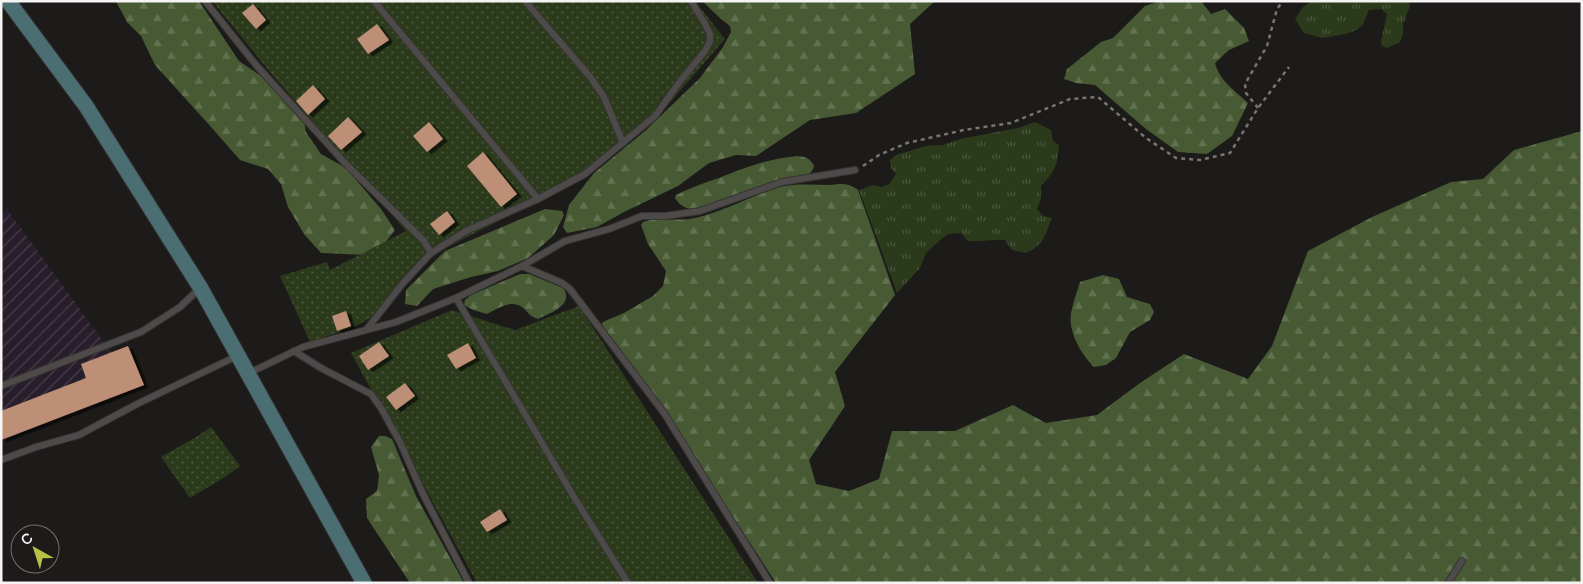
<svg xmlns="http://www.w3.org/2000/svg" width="1583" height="584" font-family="Manrope,sans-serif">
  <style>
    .industrial { fill: url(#industrial-furrows) }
    .grass { fill: url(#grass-tufts) }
    .forest { fill: url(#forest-firs) }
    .garden { fill: url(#garden-dots) }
    .building { fill: #bc8f76; filter: url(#shadow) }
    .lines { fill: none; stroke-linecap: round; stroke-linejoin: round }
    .lane-casing { stroke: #373535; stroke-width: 8 }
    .secondary-casing { stroke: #373535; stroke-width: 17 }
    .path { stroke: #787674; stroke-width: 2.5; stroke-dasharray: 4 4; stroke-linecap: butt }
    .lane { stroke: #4d4a49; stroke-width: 6 }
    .secondary { stroke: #4b6e73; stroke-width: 15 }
  </style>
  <defs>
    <pattern id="industrial-furrows" width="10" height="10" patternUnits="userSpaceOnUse" patternTransform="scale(1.25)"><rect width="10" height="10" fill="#281e2b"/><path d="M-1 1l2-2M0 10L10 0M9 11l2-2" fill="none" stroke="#483f4a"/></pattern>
    <pattern id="grass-tufts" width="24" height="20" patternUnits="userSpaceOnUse" patternTransform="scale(1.25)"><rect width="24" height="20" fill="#2b3a1b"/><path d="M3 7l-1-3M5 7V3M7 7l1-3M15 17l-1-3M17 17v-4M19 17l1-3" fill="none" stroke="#4a573d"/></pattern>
    <pattern id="forest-firs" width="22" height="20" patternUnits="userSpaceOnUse" patternTransform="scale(1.25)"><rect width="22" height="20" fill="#475a33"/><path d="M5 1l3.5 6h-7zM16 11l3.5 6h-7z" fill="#627251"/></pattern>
    <pattern id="garden-dots" width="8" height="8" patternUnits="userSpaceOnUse" patternTransform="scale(1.25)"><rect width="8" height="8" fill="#2b3a1b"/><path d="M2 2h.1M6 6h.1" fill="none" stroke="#4a573d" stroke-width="1.8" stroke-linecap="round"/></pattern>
    <filter id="shadow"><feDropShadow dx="4.5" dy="2.5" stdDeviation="0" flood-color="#0009"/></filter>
  </defs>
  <rect width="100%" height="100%" fill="#1d1b19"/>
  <polygon class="industrial" points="7,209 111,352 128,346 144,385 1,441 1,214"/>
  <g class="grass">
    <polygon points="1312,1 1408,1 1410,6 1403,24 1403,34 1400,42 1387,48 1382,46 1381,41 1387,14 1381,9 1369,10 1362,26 1354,31 1345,34 1322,38 1304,33 1295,19 1303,7"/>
    <path d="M1035,122L1051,130L1053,141L1059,145C1057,166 1056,170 1041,186V199L1037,209L1043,216L1052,218C1044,236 1045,244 1026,253L1012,250L1005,240C992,239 980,242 968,241L961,233L948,234L939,241L926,253L920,268L897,293L859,190L873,185L882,187L889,184L896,174L891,168L890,160L896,155L926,146L943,145L960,139L1018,128Z"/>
  </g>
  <g class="forest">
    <polygon points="116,1 199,1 239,61 267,80 303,118 306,132 321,154 346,168 381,209 395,230 385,243 367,255 321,253 304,234 288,207 281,184 268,169 240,160 212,128 155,65 141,36 127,22"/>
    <polygon points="702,1 935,1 910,24 915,74 856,113 810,120 756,156 736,155 709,163 678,186 624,212 597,227 567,233 563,227 569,205 594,173 645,131 700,78 723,47 731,32 730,26 721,19"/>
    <path d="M1161,1H1201L1211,14L1225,9L1244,28L1249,41L1229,50L1215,63C1219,80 1235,91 1248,103L1232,136L1207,154L1178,152L1146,129L1095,85L1076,83L1064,79L1067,69L1101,42L1113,38L1145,6Z"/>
    <path d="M1582,131V583H776L650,390L603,328L602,323L605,321L624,313L653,296L663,286L666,271L648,244L641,225L643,222C658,217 674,221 689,219C720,214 749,196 780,187C796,183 813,185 829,185C842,184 847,182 858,190L895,295L835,372L845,406L809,460L816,484L849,491L879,479L892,431H955L1013,405L1046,423L1097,415L1140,383L1184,354L1248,379L1272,346L1308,251L1372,217L1451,182L1483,179L1514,150Z"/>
    <path d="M797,156C806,157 810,158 814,166L812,171L808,175L778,182L695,209C687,210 679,205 675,198L676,195C690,188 704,183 719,178C747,167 767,159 797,156Z"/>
    <polygon points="545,209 562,211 564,215 554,235 528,258 498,271 471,277 433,289 417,306 405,304 406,290 445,251"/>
    <path d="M520,274H529L563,288C575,305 550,313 538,319C527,315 529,312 522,307C510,299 497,309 487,314L473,310L464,305L465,300L471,295Z"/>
    <path d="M1103,275L1119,279L1127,297L1150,304L1154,312L1150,320L1130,332L1116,358L1106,365L1094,367C1081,354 1068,332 1071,313C1073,302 1077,292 1080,282Z"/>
    <polygon points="379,436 385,436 392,439 416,496 464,583 410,583 367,518 366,499 377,491 379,475 371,447"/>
  </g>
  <g class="garden">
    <polygon points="212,1 695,1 725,39 659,115 590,174 438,252 420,259 372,317 354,327 310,342 280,276 327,262 330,270 406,231 269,71"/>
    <polygon points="579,306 758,583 477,583 351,353 452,310 515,330"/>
    <polygon points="211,427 240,466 225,477 190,498 161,457 196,437"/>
  </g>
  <g class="building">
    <polygon points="253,4 266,20 256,29 242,13"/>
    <polygon points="377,24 389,40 368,54 357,39"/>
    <polygon points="313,85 325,99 308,115 296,101"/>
    <polygon points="348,117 362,132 341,150 328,136"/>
    <polygon points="429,122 443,139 427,152 413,136"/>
    <polygon points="483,152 517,194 501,207 467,166"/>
    <polygon points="447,211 455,222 439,235 430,224"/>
    <polygon points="346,311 351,326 337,331 332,316"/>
    <polygon points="379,342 389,356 368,370 359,356"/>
    <polygon points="468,343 476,358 456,369 447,355"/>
    <polygon points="128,346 144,385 1,440 1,411 86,378 81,364"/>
    <polygon points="405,383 415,396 396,410 386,397"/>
    <polygon points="500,509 507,520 487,532 480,522"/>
  </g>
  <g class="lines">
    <defs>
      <g id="lane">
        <polyline points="205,1 256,65 344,162 424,241 431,253"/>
        <polyline points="374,1 538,199"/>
        <polyline points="525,1 591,78 604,97 623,143"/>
        <polyline points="522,266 562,283 570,289 664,413 770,583"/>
        <polyline points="456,298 574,497 628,583"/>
        <polyline points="367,329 403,283 431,253 466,231 538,199 585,174 655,116 681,80 705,51 710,41 710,34 704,22 691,1"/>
        <polyline points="294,351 321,368 371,394 381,408 400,442 423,494 469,583"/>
        <polyline points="249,373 303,347 396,322 456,298 522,266 565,241 609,229 642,216 665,216 700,211 782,182 855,170"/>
        <polyline points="1,386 141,332 180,307 200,288"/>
        <polyline points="1,460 36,447 79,435 137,404 237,356"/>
        <polyline points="1448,583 1462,561"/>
      </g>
      <polyline id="secondary" points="8,1 86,106 200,287 364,583"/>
    </defs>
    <use href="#lane" class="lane-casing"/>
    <use href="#secondary" class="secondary-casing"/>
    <g class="path">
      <polyline points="1258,108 1246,93 1245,84 1267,46 1277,9 1283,1"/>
      <polyline points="863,166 879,155 907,143 964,130 1011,123 1070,99 1098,97 1146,138 1176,158 1200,160 1230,153 1258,108 1289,67"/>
    </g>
    <use href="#lane" class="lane"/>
    <use href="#secondary" class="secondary"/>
  </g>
  <rect width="1583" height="584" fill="none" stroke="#f5f3f3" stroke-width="5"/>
  <g transform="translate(35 549) rotate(321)"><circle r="24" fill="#1d1b19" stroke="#737170"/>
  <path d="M0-4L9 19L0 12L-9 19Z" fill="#b9c046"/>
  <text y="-8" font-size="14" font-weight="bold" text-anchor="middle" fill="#f5f3f3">С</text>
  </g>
</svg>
